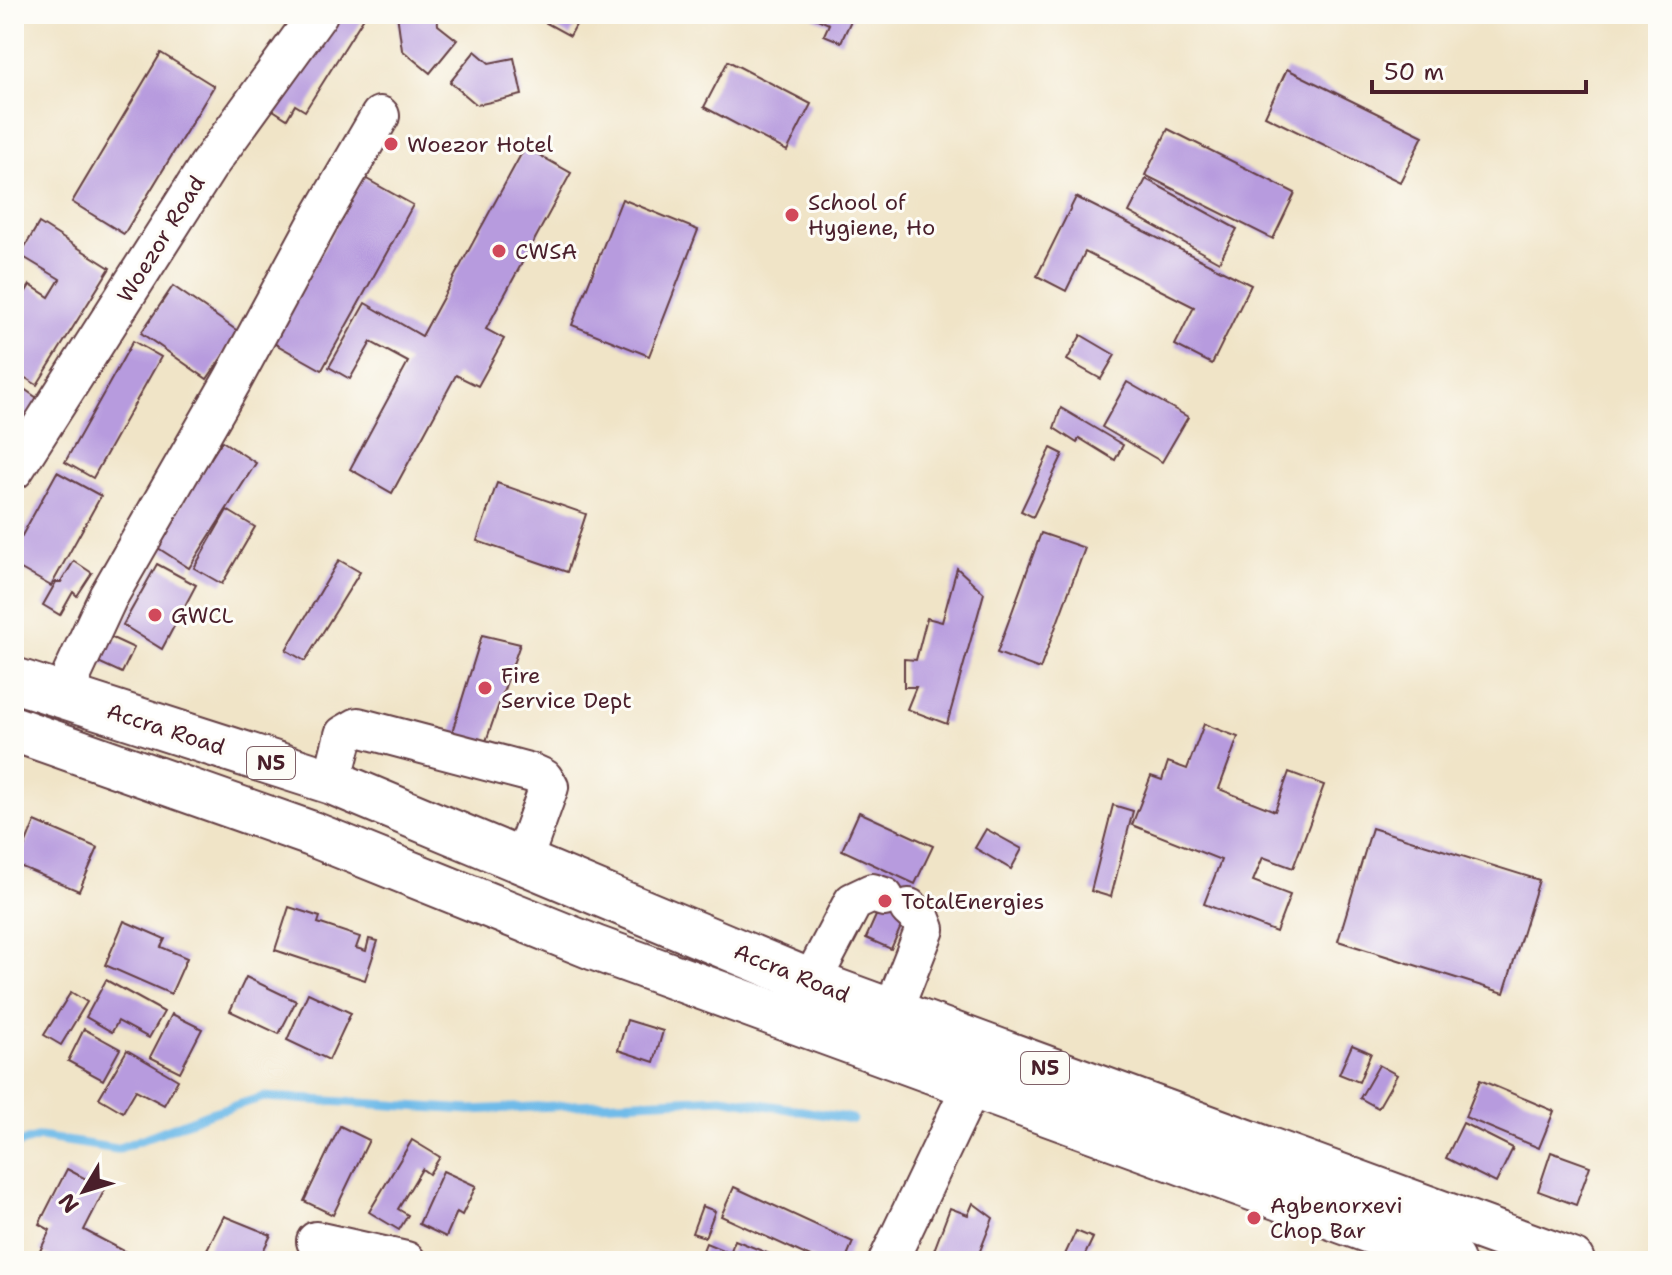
<svg xmlns="http://www.w3.org/2000/svg" width="1672" height="1275" font-family="'Shantell Sans',sans-serif">
  <style>
    .lines { fill: none; stroke-linecap: round; stroke-linejoin: round }
    .stream { stroke: #70bbe9; stroke-width: 9 }
    .building { fill: #b79bde }
    .minor-casing { stroke: #633d42; stroke-width: 42 }
    .major-casing { stroke: #633d42; stroke-width: 48 }
    .minor { stroke: #fff; stroke-width: 38 }
    .major { stroke: #fff; stroke-width: 44 }
    .poi-dot { fill: #d1495b; stroke: #fdfcf7; stroke-width: 3 }
    .labels { text-anchor: middle; dominant-baseline: central; stroke-width: 6; stroke-linejoin: round; paint-order: stroke }
    .shield { fill: #fdfcf7; stroke: #806168; stroke-width: 2 }
    .shield-label { font-size: 20px; font-weight: bold; fill: #4a1f2b }
    .poi-label { font-size: 22px; fill: #4a1f2b; stroke: #fdfcf7; text-anchor: start }
    .street-label { font-size: 22px; fill: #4a1f2b; stroke: #fdfcf7 }
  </style>
  <rect width="100%" height="100%" fill="#fdfcf7"/>
  <filter id="ink" filterUnits="userSpaceOnUse"><feTurbulence type="fractalNoise" baseFrequency=".0125" numOctaves="2"/><feDisplacementMap in="SourceGraphic" scale="16" xChannelSelector="R" yChannelSelector="G"/><feConvolveMatrix kernelMatrix="1 2 1 2 8 2 1 2 1" color-interpolation-filters="sRGB"/></filter>
  <filter id="wash" filterUnits="userSpaceOnUse"><feTurbulence type="fractalNoise" baseFrequency=".006" numOctaves="4" result="noise"/><feDisplacementMap in="SourceGraphic" scale="32" xChannelSelector="R" yChannelSelector="G"/><feGaussianBlur stdDeviation="1.8" result="paint"/><feColorMatrix in="noise" values="0 0 0 0 0 0 0 0 0 0 0 0 0 0 0 0 0 1.4 0 .05"/><feComposite in="paint" operator="in"/></filter>
  <g filter="url(#wash)">
    <rect width="100%" height="100%" fill="#f0e4c7"/>
    <g class="lines">
      <polyline class="stream" points="14,1145 40,1137 117,1149 210,1113 264,1097 470,1110 722,1098 852,1119"/>
    </g>
    <g id="blocks">
      <g class="building">
        <polygon points="329,14 366,14 305,111 295,105 287,119 270,108"/>
        <polygon points="397,14 437,14 438,25 457,40 430,73 402,50"/>
        <polygon points="530,14 582,14 570,36"/>
        <polygon points="806,14 854,14 841,42 824,35 829,24"/>
        <polygon points="475,51 489,63 514,58 522,95 477,105 450,82"/>
        <polygon points="161,53 214,86 124,234 72,202"/>
        <polygon points="728,61 811,104 787,151 704,107"/>
        <polygon points="1287,69 1423,136 1400,182 1265,116"/>
        <polygon points="1168,129 1295,193 1273,239 1145,175"/>
        <polygon points="525,147 571,173 486,329 504,339 478,386 456,375 392,493 350,469 408,362 371,342 350,379 329,367 365,303 422,336"/>
        <polygon points="363,177 413,205 322,370 272,342"/>
        <polygon points="1146,179 1237,229 1219,262 1129,212"/>
        <polygon points="1076,197 1251,285 1212,364 1175,345 1194,307 1085,252 1066,291 1037,276"/>
        <polygon points="622,199 698,230 649,356 572,325"/>
        <polygon points="39,223 110,268 37,385 14,371 14,311 30,285 49,297 60,279 20,255"/>
        <polygon points="173,286 239,332 207,379 141,333"/>
        <polygon points="1081,335 1115,355 1101,379 1067,360"/>
        <polygon points="133,341 161,357 93,478 65,462"/>
        <polygon points="14,382 40,400 14,437"/>
        <polygon points="1127,382 1188,417 1162,462 1102,427"/>
        <polygon points="1061,408 1123,445 1115,460 1079,438 1077,443 1054,428"/>
        <polygon points="222,441 256,463 189,568 155,546"/>
        <polygon points="1051,448 1063,454 1033,517 1021,511"/>
        <polygon points="57,472 101,496 51,586 14,565 14,550"/>
        <polygon points="497,483 586,514 567,572 477,541"/>
        <polygon points="227,510 255,527 222,584 194,568"/>
        <polygon points="1041,533 1085,548 1040,669 997,653"/>
        <polygon points="339,560 360,572 305,661 286,650"/>
        <polygon points="74,561 92,573 77,596 73,592 60,615 43,605 56,582 61,582"/>
        <polygon points="157,564 196,585 162,649 123,625"/>
        <polygon points="957,568 984,593 947,724 907,709 916,687 904,687 904,659 916,660 927,618 942,622"/>
        <polygon points="95,630 134,648 122,673 83,655"/>
        <polygon points="482,635 520,644 485,744 452,732"/>
        <polygon points="1204,724 1238,737 1219,789 1275,811 1289,772 1324,785 1293,868 1263,857 1253,881 1290,895 1276,932 1204,904 1221,860 1132,825 1151,776 1162,780 1168,762 1187,769"/>
        <polygon points="1113,805 1133,811 1111,897 1091,891"/>
        <polygon points="859,812 933,846 915,884 842,850"/>
        <polygon points="35,821 98,848 79,891 17,865"/>
        <polygon points="1372,828 1539,880 1504,993 1338,941"/>
        <polygon points="986,829 1022,849 1011,869 975,848"/>
        <polygon points="887,891 912,902 891,949 866,938"/>
        <polygon points="289,907 320,917 318,923 360,937 356,948 366,951 369,939 378,941 365,980 275,950"/>
        <polygon points="124,921 165,939 161,947 187,958 171,994 105,965"/>
        <polygon points="246,977 296,1001 279,1034 230,1011"/>
        <polygon points="106,980 164,1012 149,1038 118,1021 112,1032 86,1017"/>
        <polygon points="71,992 87,1002 61,1045 44,1035"/>
        <polygon points="308,993 351,1013 329,1060 287,1040"/>
        <polygon points="172,1014 202,1029 180,1072 150,1057"/>
        <polygon points="627,1020 663,1031 654,1062 618,1050"/>
        <polygon points="84,1029 120,1049 103,1080 68,1061"/>
        <polygon points="1352,1045 1371,1053 1359,1082 1339,1074"/>
        <polygon points="127,1050 178,1080 164,1105 136,1090 123,1112 99,1098"/>
        <polygon points="1379,1065 1397,1075 1378,1108 1360,1098"/>
        <polygon points="1480,1080 1554,1111 1539,1148 1465,1117"/>
        <polygon points="1463,1123 1513,1148 1496,1183 1446,1158"/>
        <polygon points="340,1126 369,1140 333,1215 304,1201"/>
        <polygon points="412,1140 440,1157 429,1174 422,1169 398,1209 408,1215 399,1230 369,1212"/>
        <polygon points="1551,1152 1590,1166 1576,1205 1538,1191"/>
        <polygon points="67,1169 105,1189 84,1230 143,1261 59,1261 40,1251 50,1230 39,1224"/>
        <polygon points="443,1171 476,1186 462,1215 457,1212 446,1237 419,1224"/>
        <polygon points="734,1187 853,1242 845,1261 819,1261 721,1216"/>
        <polygon points="973,1203 993,1218 976,1261 930,1261 950,1208 968,1215"/>
        <polygon points="702,1206 715,1211 705,1237 692,1233"/>
        <polygon points="224,1216 271,1235 258,1261 216,1261 204,1255"/>
        <polygon points="1076,1231 1093,1238 1082,1261 1062,1261"/>
        <polygon points="735,1240 787,1261 699,1261 706,1243 730,1253"/>
      </g>
    </g>
  </g>
  <g filter="url(#ink)">
    <use href="#blocks" fill-opacity="0" stroke="#633d42" stroke-width="2"/>
    <g class="lines">
      <defs>
        <g id="minor">
          <polyline points="14,470 208,166 318,14"/>
          <polyline points="62,696 108,597 232,381 318,222 380,116"/>
          <polyline points="332,782 344,735 358,727 532,773 543,778 549,787 522,862"/>
          <polyline points="811,982 853,902 872,893 884,897"/>
          <polyline points="892,1013 925,929 921,919 909,908"/>
          <polyline points="316,1241 406,1261"/>
          <polyline points="888,1261 971,1087"/>
        </g>
        <g id="major">
          <polyline points="14,680 332,782 811,982 1572,1261"/>
          <polyline points="14,729 312,834 595,948 1452,1261"/>
        </g>
      </defs>
      <use href="#minor" class="minor-casing"/>
      <use href="#major" class="major-casing"/>
      <use href="#minor" class="minor"/>
      <use href="#major" class="major"/>
    </g>
  </g>
  <g class="poi-dot">
    <circle cx="391" cy="144" r="8"/>
    <circle cx="792" cy="215" r="8"/>
    <circle cx="499" cy="251" r="8"/>
    <circle cx="155" cy="615" r="8"/>
    <circle cx="485" cy="688" r="8"/>
    <circle cx="885" cy="901" r="8"/>
    <circle cx="1254" cy="1218" r="8"/>
  </g>
  <g class="labels">
    <g class="shield">
      <rect x="247" y="747" width="48" height="32" rx="6"/>
      <rect x="1021" y="1052" width="48" height="32" rx="6"/>
    </g>
    <g class="shield-label">
      <text x="271" y="763">N5</text>
      <text x="1045" y="1068">N5</text>
    </g>
    <g class="poi-label">
      <text x="407" y="144">Woezor Hotel</text>
      <text x="808" y="202">School of<tspan x="808" dy="25">Hygiene, Ho</tspan></text>
      <text x="515" y="251">CWSA</text>
      <text x="171" y="615">GWCL</text>
      <text x="501" y="675">Fire<tspan x="501" dy="25">Service Dept</tspan></text>
      <text x="901" y="901">TotalEnergies</text>
      <text x="1270" y="1205">Agbenorxevi<tspan x="1270" dy="25">Chop Bar</tspan></text>
    </g>
    <g class="street-label">
      <text transform="translate(161 239) rotate(-58)">Woezor Road</text>
      <text transform="translate(166 729) rotate(18)">Accra Road</text>
      <text transform="translate(792 973) rotate(22)">Accra Road</text>
    </g>
  </g>
  <rect width="1672" height="1275" fill="none" stroke="#fdfcf7" stroke-width="48"/>
  <g transform="translate(84 1191) rotate(232)" stroke="#fdfcf7" stroke-width="6" paint-order="stroke">
  <path d="M0-6L14 30L0 20L-14 30Z" fill="#4a1f2b"/>
  <text y="-12" font-size="22" font-weight="bold" text-anchor="middle" fill="#4a1f2b">N</text>
  </g>
  <path d="M1372 80v12h214v-12" fill="none" stroke="#4a1f2b" stroke-width="4"/>
  <text x="1384" y="80" font-size="24" fill="#4a1f2b" stroke="#fdfcf7" stroke-width="6" paint-order="stroke">50 m</text>
</svg>
